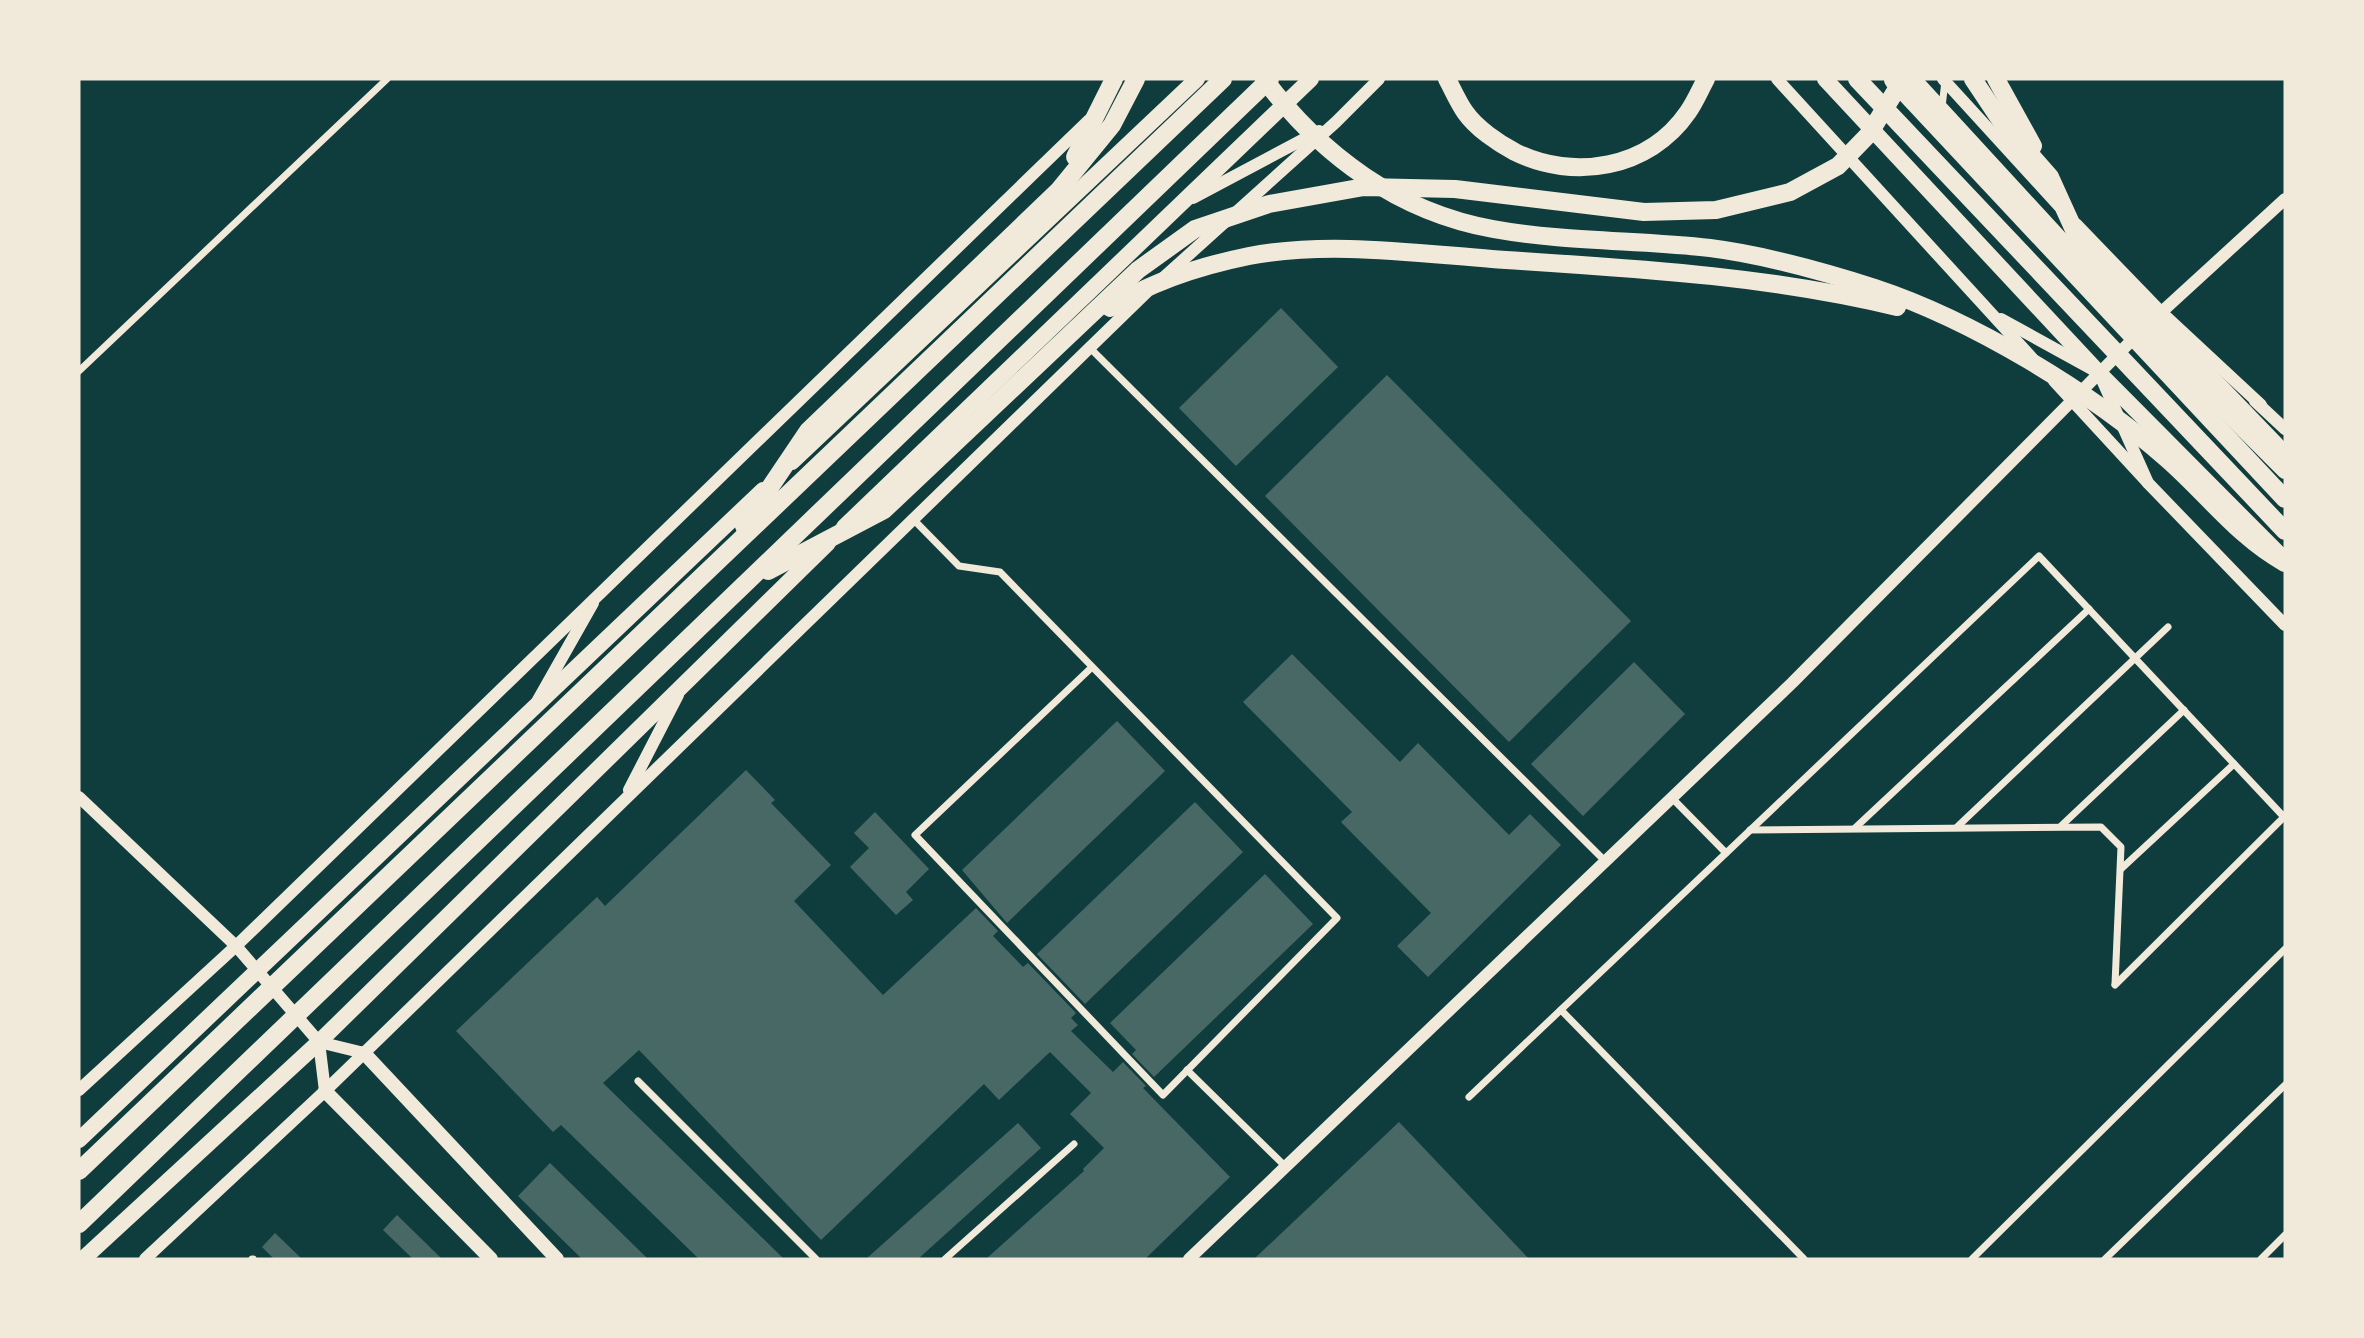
<svg xmlns="http://www.w3.org/2000/svg" width="2364" height="1338" font-family="Inter,sans-serif">
  <style>
    .building { fill: #486865 }
    .lines { fill: none; stroke-linecap: round; stroke-linejoin: round }
    .minor { stroke: #f1e9da; stroke-width: 7 }
    .tertiary { stroke: #f1e9da; stroke-width: 12 }
    .secondary { stroke: #f1e9da; stroke-width: 14 }
    .primary { stroke: #f1e9da; stroke-width: 16 }
    .trunk { stroke: #f1e9da; stroke-width: 18 }
  </style>
  <rect width="100%" height="100%" fill="#0f3d3e"/>
  <g class="building">
    <polygon points="1281,308 1338,367 1236,466 1179,408"/>
    <polygon points="1387,375 1631,621 1509,742 1265,496"/>
    <polygon points="1292,654 1400,762 1418,743 1509,835 1530,814 1561,845 1428,977 1397,946 1431,913 1341,822 1352,812 1243,702"/>
    <polygon points="1634,662 1685,714 1583,816 1531,764"/>
    <polygon points="1117,721 1165,771 1007,923 962,870"/>
    <polygon points="746,770 775,800 771,803 831,865 794,901 883,995 976,908 998,931 993,936 1023,967 1028,963 1076,1013 1071,1018 1078,1025 1071,1031 1113,1072 1123,1062 1146,1086 1143,1088 1230,1177 1145,1259 986,1259 1084,1171 1083,1169 1104,1148 1070,1114 1091,1093 1050,1052 999,1100 984,1084 821,1240 639,1050 603,1083 784,1259 699,1259 561,1125 553,1132 456,1031 597,897 605,906"/>
    <polygon points="1195,802 1243,852 1085,1004 1037,954"/>
    <polygon points="875,812 929,869 906,892 913,900 896,915 850,867 869,848 854,833"/>
    <polygon points="1265,874 1313,924 1154,1077 1132,1054 1136,1050 1110,1023"/>
    <polygon points="1399,1122 1529,1259 1254,1259"/>
    <polygon points="1018,1123 1041,1148 918,1259 866,1259"/>
    <polygon points="550,1163 648,1259 582,1259 518,1196"/>
    <polygon points="397,1215 442,1259 413,1259 383,1230"/>
    <polygon points="275,1233 302,1259 274,1259 262,1247"/>
  </g>
  <g class="lines">
    <g class="minor">
      <polyline points="1942,107 1945,81"/>
      <polyline points="1089,347 1605,861"/>
      <polyline points="79,371 387,79"/>
      <polyline points="913,519 959,566 1000,572 1337,918 1163,1095 915,835 1091,668"/>
      <polyline points="1672,798 1726,853"/>
      <polyline points="2061,826 2184,710"/>
      <polyline points="1957,827 2168,627"/>
      <polyline points="1855,828 2089,609"/>
      <polyline points="1750,830 2101,827 2121,847 2115,984"/>
      <polyline points="2121,869 2234,764"/>
      <polyline points="1561,1010 1804,1259"/>
      <polyline points="1187,1070 1286,1167"/>
      <polyline points="638,1081 816,1259"/>
      <polyline points="1469,1097 2039,556 2284,817 2115,985"/>
      <polyline points="252,1259 253,1259"/>
      <polyline points="945,1259 1074,1144"/>
      <polyline points="1972,1259 2285,949"/>
      <polyline points="2105,1259 2285,1085"/>
      <polyline points="2261,1259 2285,1235"/>
    </g>
    <g class="tertiary">
      <polyline points="1777,79 2032,358"/>
      <polyline points="1943,79 2059,206"/>
      <polyline points="1193,198 1319,131"/>
      <polyline points="2076,224 2161,312 2261,405"/>
      <polyline points="1163,278 1336,122 1379,79"/>
      <polyline points="2001,319 2099,373 2148,483 2285,625"/>
      <polyline points="2054,381 2148,483"/>
      <polyline points="2255,401 2285,429"/>
      <polyline points="538,700 593,603"/>
      <polyline points="629,790 678,695"/>
      <polyline points="79,797 236,946 319,1042 325,1091"/>
      <polyline points="319,1042 364,1053"/>
      <polyline points="79,1090 236,946 1089,120"/>
      <polyline points="145,1259 325,1091 1147,292"/>
      <polyline points="1189,1259 1792,683 2143,329 2285,199"/>
    </g>
    <g class="secondary">
      <polyline points="364,1053 557,1259"/>
      <polyline points="325,1091 491,1259"/>
    </g>
    <g class="primary">
      <polyline points="1825,79 2099,373 2280,555"/>
      <polyline points="1913,79 2143,329 2285,471"/>
      <polyline points="792,462 1197,79"/>
      <polyline points="844,527 1311,79"/>
      <polyline points="79,1140 763,490"/>
      <polyline points="83,1259 319,1042 828,543"/>
    </g>
    <g class="trunk">
      <path d="M1264,79C1321,155 1398,212 1493,229C1564,242 1638,240 1710,248C1765,255 1822,271 1875,288C1972,320 2091,392 2167,459C2207,494 2238,537 2285,563"/>
      <path d="M1447,79C1453,90 1458,102 1465,112C1476,128 1498,143 1515,152C1573,181 1649,169 1688,112C1695,102 1700,90 1706,79"/>
      <polyline points="1857,79 2285,531"/>
      <polyline points="1973,79 2001,121 2050,177 2079,241 2285,455"/>
      <polyline points="1996,79 2033,146"/>
      <polyline points="1893,80 2285,499"/>
      <polyline points="1075,157 1114,79"/>
      <path d="M1110,308C1152,281 1200,266 1249,256C1327,241 1413,253 1492,259C1627,268 1766,275 1897,307"/>
      <polyline points="744,526 808,431 1059,190 1112,125 1136,79"/>
      <polyline points="768,571 884,510 1138,270 1195,229 1269,204 1364,187 1455,189 1644,212 1716,210 1790,192 1838,166 1869,134 1903,79"/>
      <polyline points="79,1171 1223,79"/>
      <polyline points="79,1224 1270,79"/>
    </g>
  </g>
  <rect width="2364" height="1338" fill="none" stroke="#f1e9da" stroke-width="161"/>
</svg>
